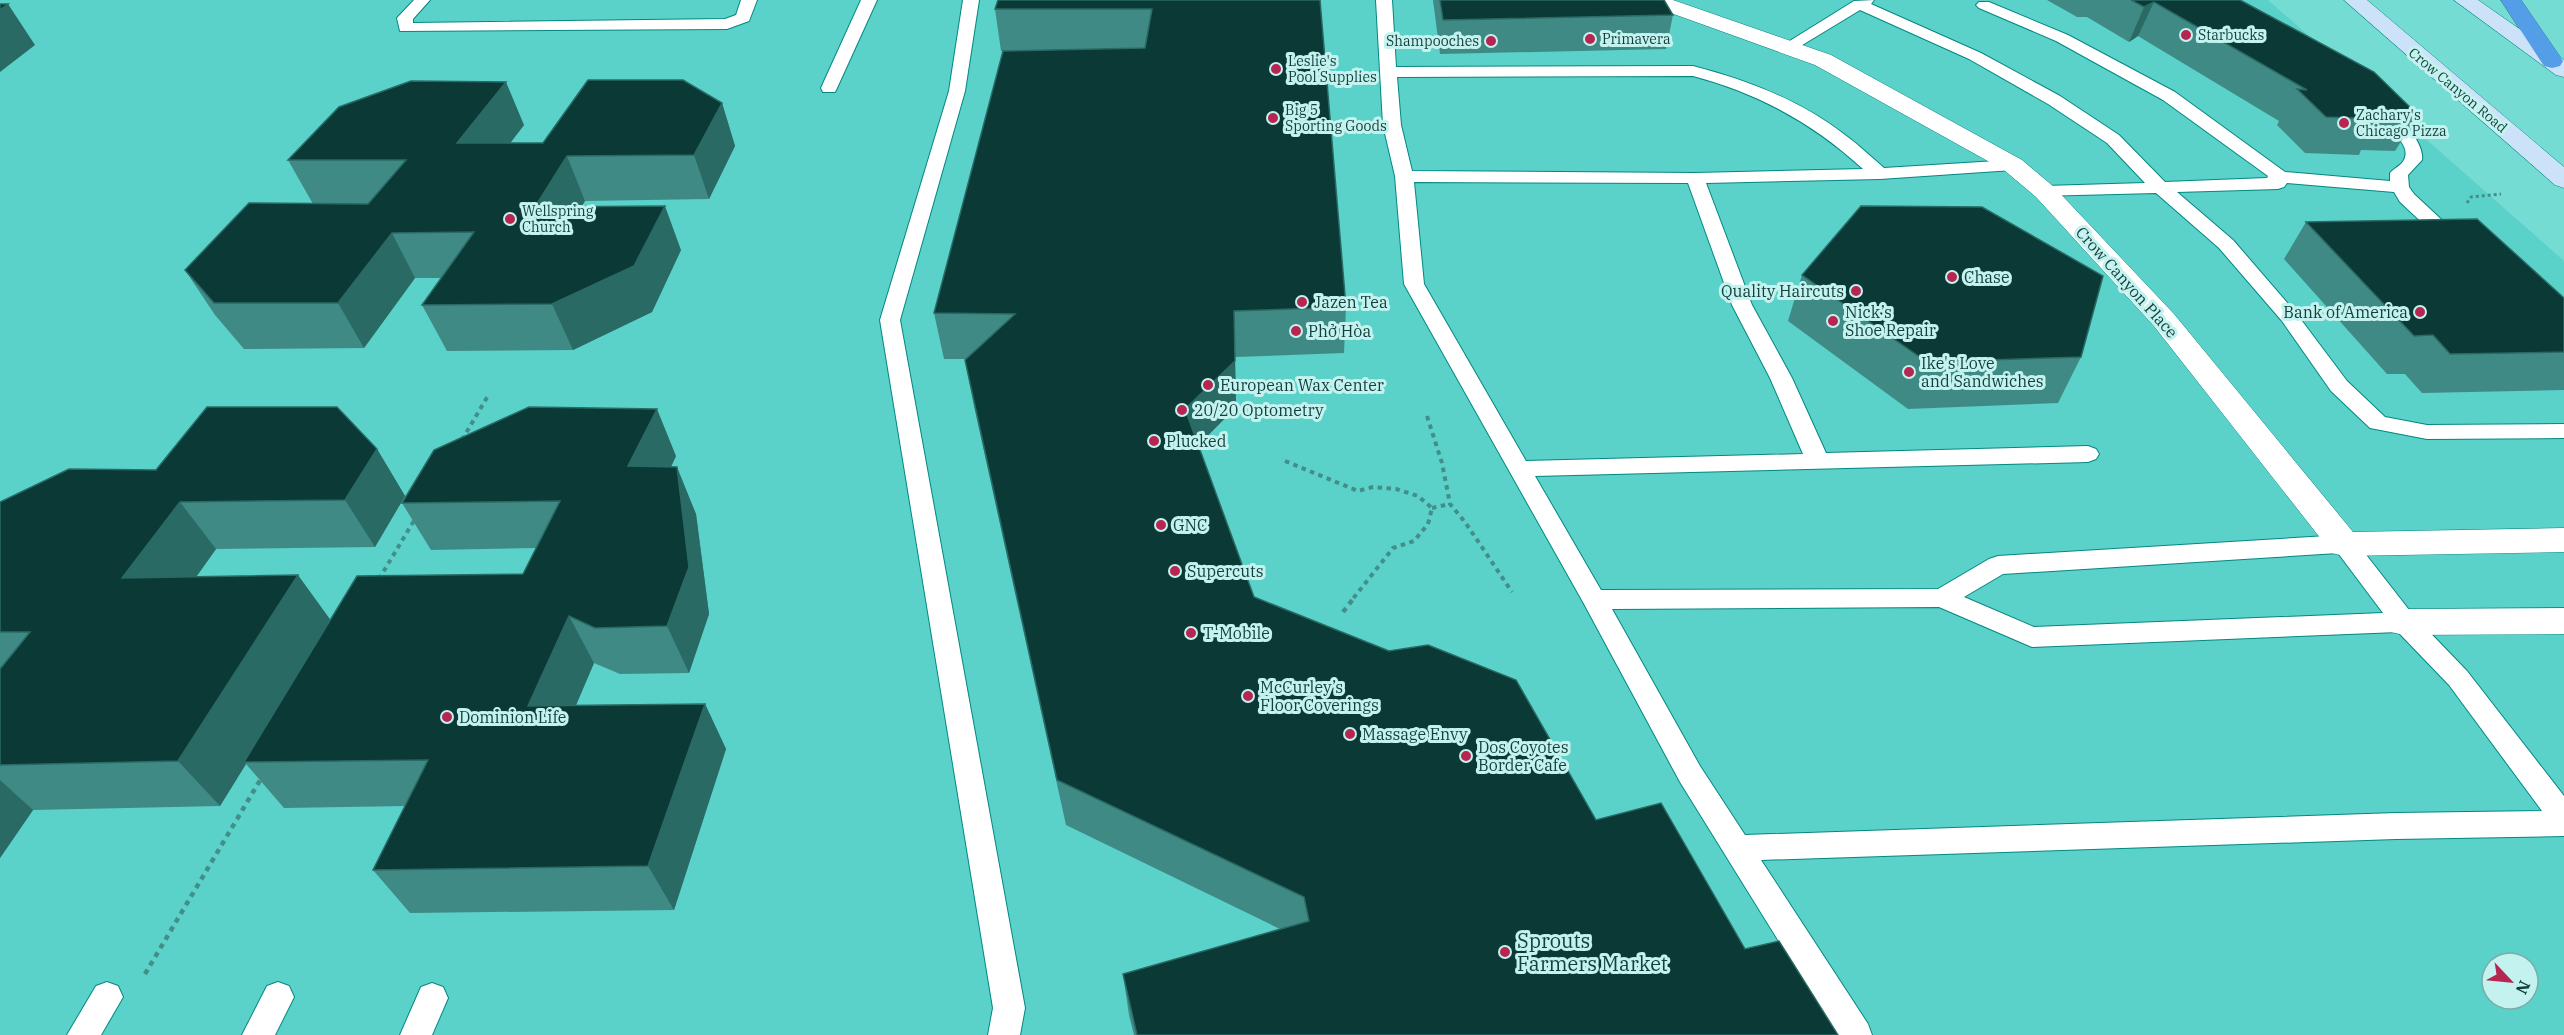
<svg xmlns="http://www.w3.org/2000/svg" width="2564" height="1035" font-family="'IBM Plex Serif',serif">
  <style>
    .built { fill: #5ad1c9; fill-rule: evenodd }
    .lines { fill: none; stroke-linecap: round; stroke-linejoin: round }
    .lane-casing { stroke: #038882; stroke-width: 2 }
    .street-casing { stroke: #038882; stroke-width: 1 }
    .secondary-casing { stroke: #038882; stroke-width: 1 }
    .highway-casing { stroke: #3c7dab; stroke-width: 1 }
    .path-far2 { stroke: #448e89; stroke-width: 3; stroke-dasharray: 3 3; stroke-linecap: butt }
    .path-far1 { stroke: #448e89; stroke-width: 4; stroke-dasharray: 4.5 4.5; stroke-linecap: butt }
    .path { stroke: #448e89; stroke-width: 4.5; stroke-dasharray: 5 5; stroke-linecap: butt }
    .lane { fill: #fff; fill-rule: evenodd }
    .street { fill: #fff; fill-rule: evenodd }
    .secondary { fill: #cbe2f8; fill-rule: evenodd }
    .highway { fill: #539ee6; fill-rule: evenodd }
    .wall { fill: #408a85 }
    .shaded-wall { fill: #2a6a65 }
    .building { fill: #0a3936; stroke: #2a6a65; stroke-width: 1.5 }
    .poi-dot { fill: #b62651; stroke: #c4f3ef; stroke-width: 2 }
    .labels { text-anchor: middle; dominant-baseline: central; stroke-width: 6; stroke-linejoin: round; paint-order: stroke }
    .far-poi-label { font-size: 14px; fill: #123f3d; stroke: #c4f3ef; text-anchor: start }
    .far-street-label { font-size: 14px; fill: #123f3d; stroke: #c4f3ef }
    .poi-label { font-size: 16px; fill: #123f3d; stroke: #c4f3ef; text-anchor: start }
    .street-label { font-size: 16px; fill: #123f3d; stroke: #c4f3ef }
    .near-poi-label { font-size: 20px; fill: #123f3d; stroke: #c4f3ef; text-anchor: start }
  </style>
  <rect width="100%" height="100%" fill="#75dcd4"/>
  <path class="built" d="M0,0H2268L2564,261V1035H0ZM2492,963H2528V999H2492Z"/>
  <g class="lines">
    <defs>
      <g id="lane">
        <polygon points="414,0 430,0 413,19 413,23 725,19 736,15 741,0 757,0 749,21 727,29 400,31 397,18"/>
        <polygon points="861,0 877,0 837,88 835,92 823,92 821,88"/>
        <polygon points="963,0 979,0 965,91 900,320 1025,1008 1020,1035 988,1035 993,1008 880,320 949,91"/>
        <path d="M1376,0H1392L1396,67L1693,66C1747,80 1800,100 1845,135C1859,145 1871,157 1884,168L2013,160L2019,161L2022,165L2019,169L2013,170L1880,179L1706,183L1752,305L1792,378L1826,453L2088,446L2096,449L2099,454L2096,459L2088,462L1535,476L1601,590L1938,589L1989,559L1998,556L2344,535L2353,538L2413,615L2467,671L2564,796V836L2396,839L1761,860L1868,1024L1872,1035H1837L1680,782L1583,602L1404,284L1395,176L1383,125ZM1693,76C1758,93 1814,124 1863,169L1695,173L1412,171L1401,125L1397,77ZM1414,182L1688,183L1732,305L1770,378L1803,454L1526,461L1424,284ZM2338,553L2383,613L2034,627L1964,597L2003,574ZM1939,607L2032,647L2398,632L2449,685L2542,811L2396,813L1745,835L1700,766L1612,609Z"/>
        <path d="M1874,0L1871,4L1981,53L2060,96L2119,135L2165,182L2267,178L2268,176L2163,100L2056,41L1979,8L1976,5L1979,2H1989L2068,35L2175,92L2285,172L2390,181V173C2394,168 2401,166 2404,160C2413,141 2381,126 2372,114L2375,110C2394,106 2425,141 2422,160L2408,175L2409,187L2414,194L2460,237L2463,241L2460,245H2446L2400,202L2394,192L2287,183L2284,187L2278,189L2177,192L2233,240L2296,313L2347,381L2385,417L2427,425L2564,424V438L2427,439L2370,428L2331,391L2282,321L2219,248L2156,193L2038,196L2036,192L2038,188L2045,186L2145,183L2107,143L2048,104L1969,59L1860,10L1794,50L1788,52L1780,47L1854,1Z"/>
        <polygon points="107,982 118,986 123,997 101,1035 67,1035 96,986"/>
        <polygon points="278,982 289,986 294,997 275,1035 242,1035 267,986"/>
        <polygon points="432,983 443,987 448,998 432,1035 400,1035 421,987"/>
      </g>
      <g id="street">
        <polygon points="1643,0 1673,0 1831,55 2022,160 2054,187 2174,314 2353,532 2564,528 2564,552 2344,556 2332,553 2154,326 2036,197 2004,170 1815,65 1646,4"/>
        <polygon points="2564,608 2564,634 2404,635 2391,632 2386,622 2391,612 2404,609"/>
      </g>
      <g id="secondary">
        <polygon points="2344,0 2367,0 2564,167 2564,188 2555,185"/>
        <polygon points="2454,0 2478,0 2564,60 2564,77 2556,75"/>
      </g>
      <polygon id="highway" points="2501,0 2521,0 2563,61 2560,66 2552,68 2544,66"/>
    </defs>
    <use href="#lane" class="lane-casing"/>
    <use href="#street" class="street-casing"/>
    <use href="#secondary" class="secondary-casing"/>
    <use href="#highway" class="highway-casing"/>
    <polyline class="path-far2" points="2467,203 2471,197 2501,194"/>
    <g class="path-far1">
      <polyline points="1427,416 1442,463 1450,504 1465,522 1512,592"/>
      <polyline points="462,440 489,394"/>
      <polyline points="1285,461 1358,491 1373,487 1396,489 1418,496 1432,508 1428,524 1414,541 1393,548 1352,600"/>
      <polyline points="1432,508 1450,504"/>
      <polyline points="379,579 415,519"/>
    </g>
    <g class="path">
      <polyline points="1343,612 1353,599"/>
      <polyline points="145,974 262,777"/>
    </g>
    <use href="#lane" class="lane"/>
    <use href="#street" class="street"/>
    <use href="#secondary" class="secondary"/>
    <use href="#highway" class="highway"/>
  </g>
  <g class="wall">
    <polygon points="1320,0 1346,307 1344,353 1235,357 1236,407 1198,445 1254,597 1596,820 1745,949 1838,1035 1134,1035 1129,1015 1123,974 1280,929 1066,825 974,406 965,360 966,359 944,359 934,313 1036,51 1001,51 995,9"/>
    <polygon points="1433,0 1664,0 1673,15 1666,49 1440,54"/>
    <polygon points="2047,0 2240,0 2418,115 2395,151 2361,150 2359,155 2305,153 2277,125 2279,121 2138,36 2129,42 2087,17 2077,17"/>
    <polygon points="722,103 735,146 709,199 585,201 581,206 681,250 652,312 573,350 447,351 422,305 442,278 415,278 364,348 244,349 215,315 185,270 313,204 288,160 524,125 510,143 543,143"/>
    <polygon points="2306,222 2564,298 2564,390 2422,393 2405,374 2387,374 2284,259"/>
    <polygon points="1802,275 2081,357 2058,403 1908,409 1788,321"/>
    <polygon points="377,449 405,496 375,547 216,549 196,577 331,620 523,574 536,548 431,550 402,503 676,456 671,467 696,514 709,614 689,673 620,674 594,663 576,705 705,704 726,749 674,910 410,913 373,870 405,806 284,808 246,764 220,806 33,810 0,858 0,502 156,470"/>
  </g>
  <g class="shaded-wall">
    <polygon points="2154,2 2138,36 2129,42 2144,7"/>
    <polygon points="8,4 35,45 0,72 0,10"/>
    <polygon points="506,82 524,125 477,187 457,143"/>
    <polygon points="722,103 735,146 709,199 694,155"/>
    <polygon points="567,156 585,201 554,252 535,207"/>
    <polygon points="665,206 681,250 652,312 573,350 552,304"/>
    <polygon points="392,233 415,278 364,348 338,303"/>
    <polygon points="1234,311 1236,407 1188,456 1185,409"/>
    <polygon points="657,409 676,456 649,513 628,466"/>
    <polygon points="377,449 405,496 375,547 345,500"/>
    <polygon points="677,467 696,514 709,614 689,673 667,626"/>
    <polygon points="180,502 216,549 162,625 122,578"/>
    <polygon points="298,575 332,622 244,762 246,764 220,806 178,761"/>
    <polygon points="569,616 594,663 556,752 528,706"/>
    <polygon points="705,704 726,749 674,910 648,866"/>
    <polygon points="0,780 33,810 0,858"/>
  </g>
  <g class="building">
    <polygon points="998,0 1320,0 1346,307 1234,311 1235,361 1185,409 1254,597 1389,651 1428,645 1516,680 1596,820 1661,803 1745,949 1779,941 1838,1035 1137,1035 1123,974 1309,921 1304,897 1057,780 965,360 1015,314 934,313 1003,51 1145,48 1152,9 995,9"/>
    <polygon points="1440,0 1664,0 1673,15 1443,20"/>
    <polygon points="2131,0 2240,0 2374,72 2418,115 2375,114 2380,119 2326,117 2297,89 2307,90 2154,2 2144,7"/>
    <polygon points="0,4 8,4 0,10"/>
    <polygon points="588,80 683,80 722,103 694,155 567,156 535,207 665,206 634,266 552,304 422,305 474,232 392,233 338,303 214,303 185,270 249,203 368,204 406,160 288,160 339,107 411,81 506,82 457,143 543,143"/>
    <polygon points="1861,206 1982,207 2103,276 2081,357 1927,362 1802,275"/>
    <polygon points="2477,219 2564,298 2564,352 2450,354 2433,335 2414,336 2306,222"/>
    <polygon points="207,407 337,407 377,449 345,500 180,502 122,578 298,575 178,761 0,765 0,669 30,632 0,632 0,502 69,469 156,470"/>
    <polygon points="529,407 657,409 628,466 677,467 689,567 667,626 595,628 569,616 528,706 705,704 648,866 373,870 428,760 244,762 357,576 523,574 560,501 402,503 434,450"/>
  </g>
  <g class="poi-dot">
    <circle cx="2186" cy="35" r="6"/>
    <circle cx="1590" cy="39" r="6"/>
    <circle cx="1491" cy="41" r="6"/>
    <circle cx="1276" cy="69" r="6"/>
    <circle cx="1273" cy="118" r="6"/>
    <circle cx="2344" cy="123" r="6"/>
    <circle cx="510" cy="219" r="6"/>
    <circle cx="1952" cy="277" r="6"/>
    <circle cx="1856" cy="291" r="6"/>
    <circle cx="1302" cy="302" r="6"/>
    <circle cx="2420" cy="312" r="6"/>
    <circle cx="1833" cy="321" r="6"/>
    <circle cx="1296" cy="331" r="6"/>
    <circle cx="1909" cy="372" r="6"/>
    <circle cx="1208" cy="385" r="6"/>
    <circle cx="1182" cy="410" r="6"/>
    <circle cx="1154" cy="441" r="6"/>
    <circle cx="1161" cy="525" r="6"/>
    <circle cx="1175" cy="571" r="6"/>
    <circle cx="1191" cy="633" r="6"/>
    <circle cx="1248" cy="696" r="6"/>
    <circle cx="447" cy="717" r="6"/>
    <circle cx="1350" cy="734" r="6"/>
    <circle cx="1466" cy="756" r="6"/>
    <circle cx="1505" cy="952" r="6"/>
  </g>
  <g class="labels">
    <g class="far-poi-label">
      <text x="2198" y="35">Starbucks</text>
      <text x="1602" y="39">Primavera</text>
      <text x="1479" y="41" text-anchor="end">Shampooches</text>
      <text x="1288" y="61">Leslie's<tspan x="1288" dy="16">Pool Supplies</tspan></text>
      <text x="1285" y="110">Big 5<tspan x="1285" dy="16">Sporting Goods</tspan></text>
      <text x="2356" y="115">Zachary's<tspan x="2356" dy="16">Chicago Pizza</tspan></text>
      <text x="522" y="211">Wellspring<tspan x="522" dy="16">Church</tspan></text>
    </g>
    <g class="far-street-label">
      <text transform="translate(2458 90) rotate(40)">Crow Canyon Road</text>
    </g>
    <g class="poi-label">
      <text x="1964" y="277">Chase</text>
      <text x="1844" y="291" text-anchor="end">Quality Haircuts</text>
      <text x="1314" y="302">Jazen Tea</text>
      <text x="1845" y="312">Nick’s<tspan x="1845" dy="18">Shoe Repair</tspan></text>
      <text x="2408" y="312" text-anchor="end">Bank of America</text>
      <text x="1308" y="331">Phở Hòa</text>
      <text x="1921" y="363">Ike's Love<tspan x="1921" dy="18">and Sandwiches</tspan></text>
      <text x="1220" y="385">European Wax Center</text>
      <text x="1194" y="410">20/20 Optometry</text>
      <text x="1166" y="441">Plucked</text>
      <text x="1173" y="525">GNC</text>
      <text x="1187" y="571">Supercuts</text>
      <text x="1203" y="633">T-Mobile</text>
      <text x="1260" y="687">McCurley’s<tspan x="1260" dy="18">Floor Coverings</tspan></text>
      <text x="459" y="717">Dominion Life</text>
      <text x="1362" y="734">Massage Envy</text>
      <text x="1478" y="747">Dos Coyotes<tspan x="1478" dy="18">Border Cafe</tspan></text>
    </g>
    <g class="street-label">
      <text transform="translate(2127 282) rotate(48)">Crow Canyon Place</text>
    </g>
    <g class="near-poi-label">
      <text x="1517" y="940">Sprouts<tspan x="1517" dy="23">Farmers Market</tspan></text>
    </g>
  </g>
  <g transform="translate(2510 981) rotate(116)"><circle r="28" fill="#c4f3ef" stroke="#7daba8" stroke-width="1.5"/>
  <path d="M0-4.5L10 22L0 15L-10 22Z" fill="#b62651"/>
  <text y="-9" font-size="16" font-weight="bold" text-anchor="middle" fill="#123f3d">N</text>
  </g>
</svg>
